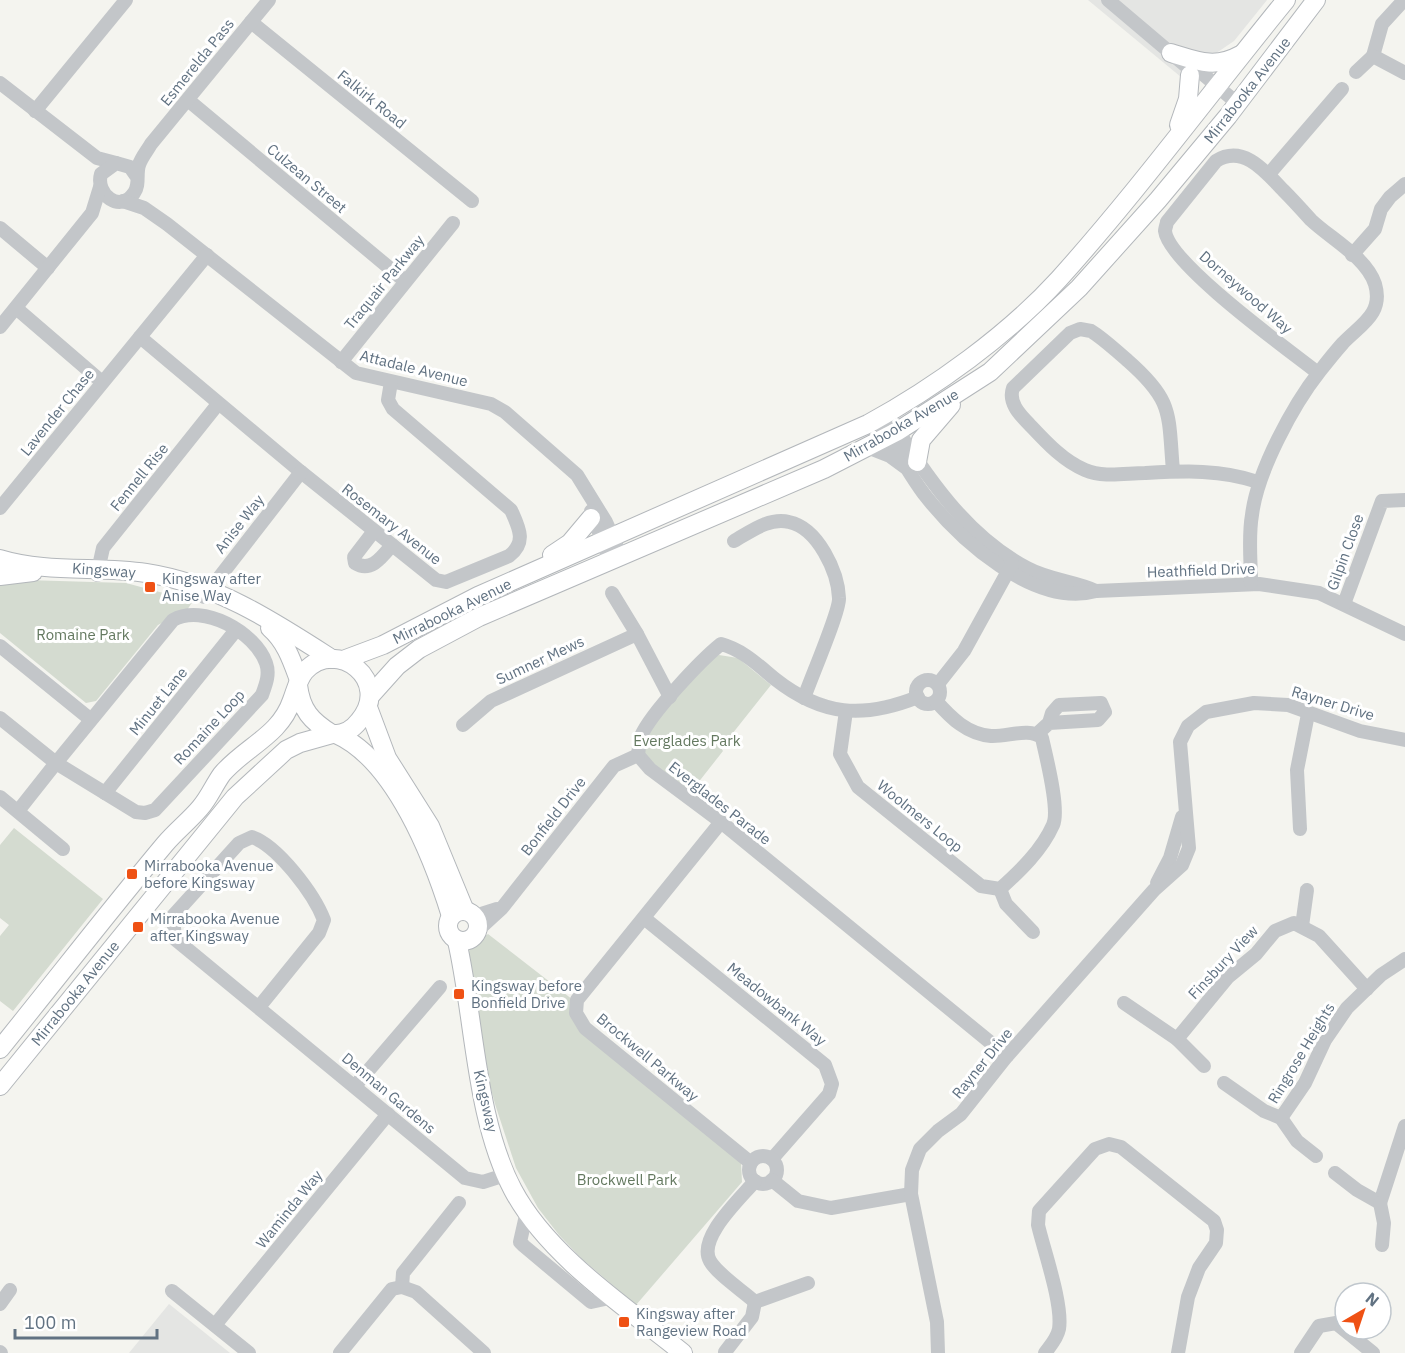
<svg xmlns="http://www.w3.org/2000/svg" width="1405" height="1353" font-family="'IBM Plex Sans',sans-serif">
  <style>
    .built { fill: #e4e5e3 }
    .green { fill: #d4dbd0 }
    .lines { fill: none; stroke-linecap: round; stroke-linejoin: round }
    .major-casing { stroke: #b3b7bb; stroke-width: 20 }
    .minor { stroke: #c3c6c9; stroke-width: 14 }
    .major { stroke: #fff; stroke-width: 18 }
    .poi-dot { fill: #ef5114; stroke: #fff; stroke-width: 2 }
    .labels { text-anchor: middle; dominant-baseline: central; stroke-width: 6; stroke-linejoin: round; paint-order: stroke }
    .street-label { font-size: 15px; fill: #617282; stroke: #fff }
    .poi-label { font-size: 15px; fill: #617282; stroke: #fff; text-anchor: start }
    .park-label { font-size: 15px; fill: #647960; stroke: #fff }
  </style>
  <rect width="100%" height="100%" fill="#f4f4ef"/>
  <g class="built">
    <polygon points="1088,0 1267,0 1234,41 1181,77"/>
    <polygon points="169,1304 230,1353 129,1353"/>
  </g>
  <g class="green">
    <polygon points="26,580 126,583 193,601 187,610 158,625 96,701 86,703 0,633 0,586 3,583"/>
    <path d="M719,655L738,658L771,685L721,748L723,751L690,793L643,755C644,749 644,742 647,736C657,716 699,662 719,655Z"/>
    <polygon points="14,828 103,899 13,1011 0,1001 0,936 9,925 0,918 0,845"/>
    <polygon points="488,934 577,1003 576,1013 741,1162 742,1182 636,1305 582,1259 559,1235 538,1208 516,1168 495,1104 464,985 470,946"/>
  </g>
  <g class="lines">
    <defs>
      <g id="major">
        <path d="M1171,53C1197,61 1215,69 1240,55"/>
        <polyline points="1179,125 1188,99 1190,75"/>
        <polyline points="917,462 921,440 951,405"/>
        <polyline points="552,555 570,543 591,518"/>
        <path d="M0,559C46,573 98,566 146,573C217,584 273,621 332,659"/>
        <polyline points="0,576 33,572"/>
        <path d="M270,628C286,642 292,661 299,680"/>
        <path d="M343,660L383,645L478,596L868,424C934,388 1008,335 1059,279C1139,190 1210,93 1286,0"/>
        <polyline points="371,695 397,666 419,649 479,617 824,469 898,431 990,372 1079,288 1158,200 1228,116 1316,0"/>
        <polyline points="369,710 387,758 430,826 465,911"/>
        <path d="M336,734C395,760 433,858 451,916"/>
        <circle cx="463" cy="926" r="15"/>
        <path d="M457,941C475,1020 475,1118 513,1190C548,1256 626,1307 683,1353"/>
        <path d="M0,1049C55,981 109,911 165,844C176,831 189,821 200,808C209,798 214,785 222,774C246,746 280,736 292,700C296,690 298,679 305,671C337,637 393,681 359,721C353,729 343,735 332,734C311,721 301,710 298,685"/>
        <polyline points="0,1086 235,797 286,750 300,743 332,734"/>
      </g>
    </defs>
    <use href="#major" class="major-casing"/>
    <g class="minor">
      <polyline points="1108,0 1186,66 1198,70 1237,103"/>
      <polyline points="251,22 472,201"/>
      <polyline points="1373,56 1382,24 1404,0"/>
      <polyline points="1356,72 1373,56 1405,73"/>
      <polyline points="0,83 97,158 116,163"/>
      <polyline points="188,100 405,281"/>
      <polyline points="35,111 126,0"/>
      <polyline points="1269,174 1342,89"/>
      <path d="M137,177L130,167L116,163L101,174C95,194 120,214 134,193C140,185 136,174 139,165C141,158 147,151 151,144L269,0"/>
      <polyline points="123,201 144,208 167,224 356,373 491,404 505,412 577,475 606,522 621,556"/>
      <polyline points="0,228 48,268"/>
      <polyline points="1352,255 1375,229 1381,209 1390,197 1405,184"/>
      <polyline points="16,308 102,382"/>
      <polyline points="0,327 92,213 100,187"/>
      <path d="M140,337L301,472L436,580L446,582L509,556C527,542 519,528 511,510L393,409L388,400L391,382"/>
      <polyline points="341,362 453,223"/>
      <path d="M887,414C925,473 963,534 1027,568C1049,580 1074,581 1096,591"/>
      <path d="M878,419C892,444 907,471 924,494C959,539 1034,608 1096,591L1259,584L1319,593L1405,634"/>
      <polyline points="867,447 890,456 905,467"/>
      <path d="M1173,471C1168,413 1174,401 1127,360C1115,350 1104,339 1091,331L1080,329L1070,333L1013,388C1008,402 1019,414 1029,424C1045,441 1063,461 1085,470C1104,478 1126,473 1145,473C1184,471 1221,469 1258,482"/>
      <polyline points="0,508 207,255"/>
      <polyline points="591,511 610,561"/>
      <path d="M374,531L354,557L355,563C371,573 382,557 392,545"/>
      <path d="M734,541C750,532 769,517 789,522C818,528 838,572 839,598C840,611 810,680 804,698"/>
      <polyline points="97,575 103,548 218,404"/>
      <path d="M1251,583C1251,561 1248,537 1252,515C1257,472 1293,405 1320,371C1327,362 1335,352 1343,343C1360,325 1384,314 1375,284C1366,257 1331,239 1311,220C1302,210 1293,200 1283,190C1265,171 1243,144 1216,161L1167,222C1167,223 1165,229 1165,231C1169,264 1289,350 1318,373"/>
      <polyline points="612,593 637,634"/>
      <polyline points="204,597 301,472"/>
      <polyline points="1344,604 1382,501 1405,500"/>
      <polyline points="0,646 90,719"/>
      <circle cx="928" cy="692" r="12"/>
      <polyline points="938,684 964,651 1012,564"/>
      <path d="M918,697C863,719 822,716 775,679C758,665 743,650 721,644C701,660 651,713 641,736C639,741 639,749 638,755L650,769L721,822L1007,1056"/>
      <path d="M846,711L840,754L858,787L981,886L1000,889C1020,871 1042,850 1053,825C1060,810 1046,756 1042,738C1029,727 1008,737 991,736C967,734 951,718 936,701"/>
      <path d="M0,718L56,763L173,620C203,603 255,632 266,663C270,674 266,684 262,695L155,810L145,813L136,812L56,763L18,811"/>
      <polyline points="463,725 491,701 637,634 670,697"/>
      <polyline points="1037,734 1049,723 1098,720 1105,712 1101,703 1059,705 1052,713 1049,723"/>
      <polyline points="105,793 236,630"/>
      <polyline points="0,797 63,849"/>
      <polyline points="721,822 577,1000 576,1013 585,1028 751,1163"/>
      <polyline points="1300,829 1297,770 1308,714"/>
      <polyline points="1157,883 1170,858 1182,817"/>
      <polyline points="1000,889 1006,904 1033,932"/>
      <polyline points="475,916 497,909"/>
      <polyline points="644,918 825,1065 832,1084 829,1094 772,1159"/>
      <polyline points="1302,926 1307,890"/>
      <polyline points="478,930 502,908 614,766 638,755"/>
      <polyline points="1124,1003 1177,1039 1204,1066"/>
      <path d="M259,1007L319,933L324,920C314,894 278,846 252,837L239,843L173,916L175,939L465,1178L483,1182L505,1175"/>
      <polyline points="1177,1039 1228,977 1256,954 1275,931 1294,923 1319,936 1367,989"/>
      <polyline points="1224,1083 1264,1111 1281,1118 1297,1141 1316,1156"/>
      <polyline points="355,1086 440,987"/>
      <polyline points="1281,1118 1305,1083 1325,1040 1347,1008 1381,975 1405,959"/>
      <circle cx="763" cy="1170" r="14"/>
      <polyline points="1335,1173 1357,1190 1380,1203 1405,1126"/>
      <polyline points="772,1180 798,1201 831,1208 911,1194"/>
      <path d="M755,1181C740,1199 697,1238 710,1261C717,1274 743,1291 755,1302"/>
      <polyline points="1380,1203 1384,1223 1382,1245"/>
      <polyline points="527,1211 520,1242 524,1246 591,1302 614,1297"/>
      <polyline points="402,1287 403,1273 459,1203"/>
      <polyline points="172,1291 249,1353"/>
      <polyline points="755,1302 808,1283"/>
      <polyline points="0,1304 10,1290"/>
      <polyline points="215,1325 388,1114"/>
      <polyline points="0,1352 1,1353"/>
      <polyline points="725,1352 752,1317 755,1302"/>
      <polyline points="340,1353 392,1289 402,1287 416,1292 484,1353"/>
      <polyline points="938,1353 937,1322 911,1194 912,1170 920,1149 938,1131 961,1114 1007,1056 1154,890 1182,865 1189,848 1180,742 1188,726 1206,712 1254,703 1288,705 1360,731 1405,740"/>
      <path d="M1045,1353C1050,1346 1057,1339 1059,1329C1063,1304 1044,1251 1038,1225L1039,1211L1095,1149L1109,1144L1121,1147L1214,1221L1217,1230L1216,1243L1199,1268L1188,1297L1178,1353"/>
      <polyline points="1301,1353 1319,1326 1336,1323 1373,1353"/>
    </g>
    <use href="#major" class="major"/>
  </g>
  <g class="poi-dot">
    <rect x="144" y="581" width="12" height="12" rx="3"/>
    <rect x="126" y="868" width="12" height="12" rx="3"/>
    <rect x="132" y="921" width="12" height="12" rx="3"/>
    <rect x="453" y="988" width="12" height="12" rx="3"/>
    <rect x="618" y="1316" width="12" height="12" rx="3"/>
  </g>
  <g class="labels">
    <g class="street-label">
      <text transform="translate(197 62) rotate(-51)">Esmerelda Pass</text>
      <text transform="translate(1247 90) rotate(-52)">Mirrabooka Avenue</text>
      <text transform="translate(372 99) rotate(39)">Falkirk Road</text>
      <text transform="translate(307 178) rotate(40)">Culzean Street</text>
      <text transform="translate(384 282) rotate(-51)">Traquair Parkway</text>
      <text transform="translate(1246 292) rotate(41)">Dorneywood Way</text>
      <text transform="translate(414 368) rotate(14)">Attadale Avenue</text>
      <text transform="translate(57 412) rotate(-51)">Lavender Chase</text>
      <text transform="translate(901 425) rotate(-30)">Mirrabooka Avenue</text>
      <text transform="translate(139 477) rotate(-51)">Fennell Rise</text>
      <text transform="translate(239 524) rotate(-52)">Anise Way</text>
      <text transform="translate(392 524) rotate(38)">Rosemary Avenue</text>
      <text transform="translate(1345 552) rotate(-70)">Gilpin Close</text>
      <text transform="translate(104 570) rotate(4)">Kingsway</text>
      <text transform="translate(1201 570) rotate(-2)">Heathfield Drive</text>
      <text transform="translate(452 611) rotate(-26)">Mirrabooka Avenue</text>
      <text transform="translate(540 660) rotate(-25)">Sumner Mews</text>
      <text transform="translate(158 701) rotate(-51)">Minuet Lane</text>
      <text transform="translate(1333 703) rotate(17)">Rayner Drive</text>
      <text transform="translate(209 727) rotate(-47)">Romaine Loop</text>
      <text transform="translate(720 803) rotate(38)">Everglades Parade</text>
      <text transform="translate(553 816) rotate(-52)">Bonfield Drive</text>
      <text transform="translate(920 816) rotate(39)">Woolmers Loop</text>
      <text transform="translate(1223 962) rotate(-47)">Finsbury View</text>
      <text transform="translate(75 993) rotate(-51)">Mirrabooka Avenue</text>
      <text transform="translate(777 1004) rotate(39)">Meadowbank Way</text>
      <text transform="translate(1301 1053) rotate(-59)">Ringrose Heights</text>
      <text transform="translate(648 1057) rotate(40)">Brockwell Parkway</text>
      <text transform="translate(982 1063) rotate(-51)">Rayner Drive</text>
      <text transform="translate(389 1093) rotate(40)">Denman Gardens</text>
      <text transform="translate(486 1101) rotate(77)">Kingsway</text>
      <text transform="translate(289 1209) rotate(-51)">Waminda Way</text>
    </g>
    <g class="poi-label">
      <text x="162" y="578">Kingsway after<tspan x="162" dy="17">Anise Way</tspan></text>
      <text x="144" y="865">Mirrabooka Avenue<tspan x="144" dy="17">before Kingsway</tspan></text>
      <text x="150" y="918">Mirrabooka Avenue<tspan x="150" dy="17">after Kingsway</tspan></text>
      <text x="471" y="985">Kingsway before<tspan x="471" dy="17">Bonfield Drive</tspan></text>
      <text x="636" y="1313">Kingsway after<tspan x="636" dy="17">Rangeview Road</tspan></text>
    </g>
    <g class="park-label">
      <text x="83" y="634">Romaine Park</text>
      <text x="687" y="740">Everglades Park</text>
      <text x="627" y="1179">Brockwell Park</text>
    </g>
  </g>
  <g transform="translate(1363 1311) rotate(39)"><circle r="28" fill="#ffffff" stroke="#c0c7cd" stroke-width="1.5"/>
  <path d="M0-4.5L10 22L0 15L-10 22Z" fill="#ef5114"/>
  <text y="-9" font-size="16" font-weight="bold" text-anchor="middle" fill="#617282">N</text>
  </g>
  <path d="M15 1329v9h142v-9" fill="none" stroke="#617282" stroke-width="3"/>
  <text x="24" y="1329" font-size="18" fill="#617282" stroke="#ffffff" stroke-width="4.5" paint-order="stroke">100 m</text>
</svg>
